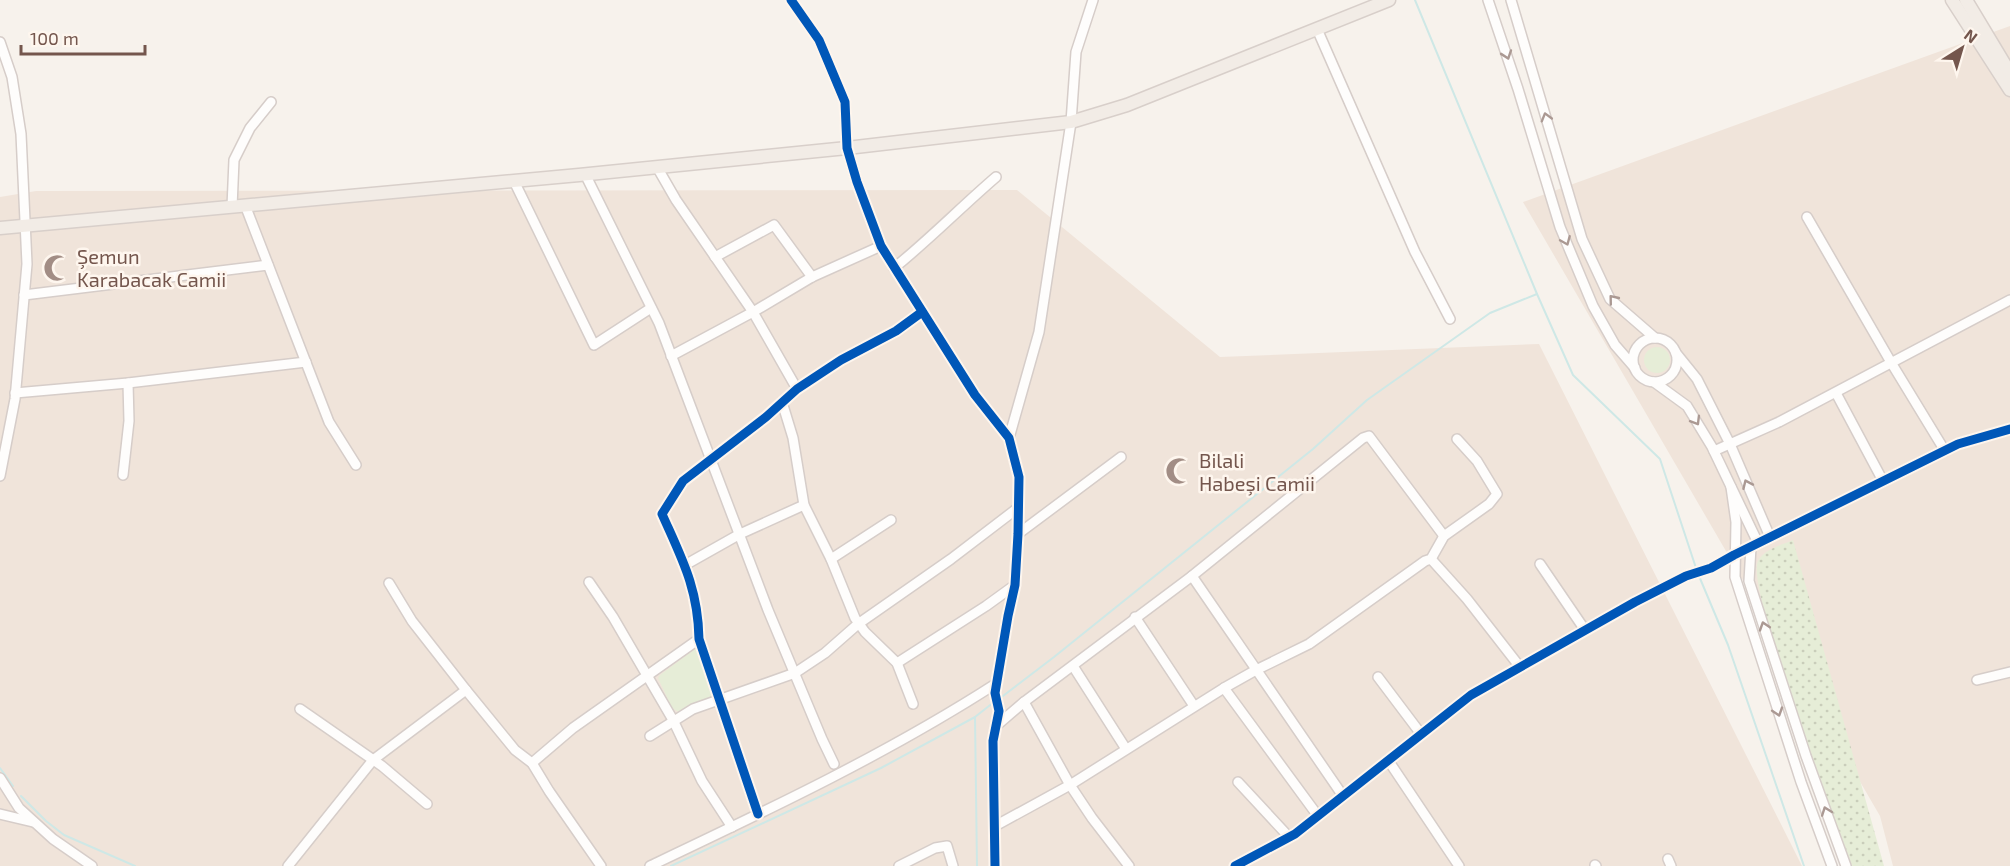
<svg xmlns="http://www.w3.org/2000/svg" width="2010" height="866" font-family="'Exo 2',sans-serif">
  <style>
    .residential { fill: #f0e4da }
    .grass { fill: #e6edd7 }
    .park { fill: url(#park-dots) }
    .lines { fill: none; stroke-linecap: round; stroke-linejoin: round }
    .stream { stroke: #cee8e6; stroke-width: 2 }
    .minor-casing { stroke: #d6cdc9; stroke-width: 12 }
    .major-casing { stroke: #d8cfca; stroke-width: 15 }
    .minor { stroke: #fefdfc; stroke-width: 9 }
    .major { stroke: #f2ece6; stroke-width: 12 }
    .cycleway-casing { stroke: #fef6ee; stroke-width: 13 }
    .cycleway { stroke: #0057b8; stroke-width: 9 }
    .oneway { stroke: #ab9993 }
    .labels { text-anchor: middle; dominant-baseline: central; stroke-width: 5; stroke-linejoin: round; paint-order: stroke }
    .poi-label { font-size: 20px; fill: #74564d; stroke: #fef6ee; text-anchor: start }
  </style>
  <defs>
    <pattern id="park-dots" width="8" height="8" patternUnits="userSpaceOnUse" patternTransform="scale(1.5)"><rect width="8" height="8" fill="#e6edd7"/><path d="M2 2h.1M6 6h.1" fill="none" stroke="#c9cdba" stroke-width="1.8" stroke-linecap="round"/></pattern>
  </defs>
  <rect width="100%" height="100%" fill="#f7f2ec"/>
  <g class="residential">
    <polygon points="2010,26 2010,866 1893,866 1880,816 1523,202"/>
    <polygon points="1017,190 1220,357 1539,344 1802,866 0,866 0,197 36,191"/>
  </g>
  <g class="grass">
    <circle cx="1657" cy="360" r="13"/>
    <polygon points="695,649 700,652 715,695 680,713 672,708 658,678 660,675"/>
  </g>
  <path class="park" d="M1793,540L1884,866H1852C1837,824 1745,588 1758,561C1764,549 1782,545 1793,540Z"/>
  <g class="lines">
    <g class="stream">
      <polyline points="1415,0 1537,294 1573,375 1660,459 1697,571"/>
      <polyline points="1699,576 1728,645 1804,866"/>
      <polyline points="999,699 1054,657 1313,449 1367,400 1490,313 1537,294"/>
      <polyline points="975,717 977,866"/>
      <polyline points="0,768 13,786"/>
      <polyline points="21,796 46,821 64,835 135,866"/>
      <polyline points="671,866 881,768 975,717 994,702"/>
    </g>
    <defs>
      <g id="minor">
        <polyline points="791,0 819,40 845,102 847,148 857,182 881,246 975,395 1009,438 1019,477 1018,534 1015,585 1008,616 995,693 999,711 993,741 995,866"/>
        <polyline points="1488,0 1518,89 1560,227 1593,306 1615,345 1635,368"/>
        <polyline points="1511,0 1582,239 1610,299 1655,338"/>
        <polyline points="1317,29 1415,252 1450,319"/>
        <polyline points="0,42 12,77 21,134 27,264 15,399 0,476"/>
        <polyline points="657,167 676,200 753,312 797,389"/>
        <polyline points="585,174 659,323 768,610 822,739 834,764"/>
        <polyline points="514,181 594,345 651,308"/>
        <polyline points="245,205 329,422 356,465"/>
        <polyline points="232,207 234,160 250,128 271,102"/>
        <polyline points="1807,217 1892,364 1945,451"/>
        <polyline points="715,257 774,225 812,277"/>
        <path d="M894,268C930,239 961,207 996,177"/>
        <polyline points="24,295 268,265"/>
        <circle cx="1655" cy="360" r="22"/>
        <polyline points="1676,353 1697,379 1730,444 1770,537"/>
        <polyline points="671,356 753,312 812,277 881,246"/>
        <polyline points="1654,382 1687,406 1712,447 1758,543"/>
        <polyline points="15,393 128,383 306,362"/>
        <polyline points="1836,393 1883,481"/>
        <polyline points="782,402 793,438 804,505 831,559 855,618 865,632 897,663 913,704"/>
        <polyline points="1009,438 1039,332 1071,122 1076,52 1093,0"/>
        <polyline points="1714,451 1779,422 2010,300"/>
        <polyline points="123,475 129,421 128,383"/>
        <polyline points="1731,487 1736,522 1735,577 1801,782 1832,866"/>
        <polyline points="1018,534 1121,457"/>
        <polyline points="1751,547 1749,581 1806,756 1846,866"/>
        <polyline points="831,559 891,520"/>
        <polyline points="1431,559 1467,599 1520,667"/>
        <polyline points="1540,564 1585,630"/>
        <polyline points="685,565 740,534 804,505"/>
        <polyline points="589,582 613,617 673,720 702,781 732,827"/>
        <polyline points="389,583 412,621 466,690 515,750 532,763 549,791 601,866"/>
        <polyline points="1135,617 1194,706"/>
        <polyline points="897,663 986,606 1015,585"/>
        <polyline points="1073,666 1126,749"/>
        <polyline points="1378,677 1421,734"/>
        <polyline points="1977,680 2010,672"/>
        <polyline points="1224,688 1318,816"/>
        <polyline points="1024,702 1070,785 1092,818 1129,866"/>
        <polyline points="300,709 382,766 427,804"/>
        <polyline points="996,726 1024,702 1192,576"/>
        <polyline points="650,736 693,709 795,673 825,653 858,624 951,559 1019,507"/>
        <polyline points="1388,760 1459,866"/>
        <polyline points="532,763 573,728 699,639"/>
        <polyline points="0,778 19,808 53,839 92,866"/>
        <polyline points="1238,782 1289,837"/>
        <polyline points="1343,796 1192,576 1363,438 1369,436 1444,536"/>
        <polyline points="0,814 33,822"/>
        <path d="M758,814L699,639C698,588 682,559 662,514L683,481L766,417L797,389L841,360L896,331L922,312"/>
        <polyline points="995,826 1070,785 1224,688 1256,670 1309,644 1425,561 1431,559 1444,536 1489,504 1497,494 1477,461 1457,439"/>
        <polyline points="1668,859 1671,866"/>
        <polyline points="1595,865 1596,866"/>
        <polyline points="288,866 373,760 466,690"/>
        <path d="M650,866C768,810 887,754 997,683"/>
        <polyline points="899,866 935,848 947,846 953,866"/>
        <polyline points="1235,866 1295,834 1471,695 1635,602 1686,576 1711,568 1734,555 1958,444 2010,429"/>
      </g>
      <g id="major">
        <polyline points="1952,0 2010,90"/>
        <polyline points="1966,0 2010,73"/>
        <polyline points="0,228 579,175 847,148 1071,122 1127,105 1389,0"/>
      </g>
    </defs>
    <use href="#minor" class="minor-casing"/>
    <use href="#major" class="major-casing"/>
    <use href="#minor" class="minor"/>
    <use href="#major" class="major"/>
    <defs>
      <g id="cycleway">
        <polyline points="791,0 819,40 845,102 847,148 857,182 881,246 975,395 1009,438 1019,477 1018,534 1015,585 1008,616 995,693 999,711 993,741 995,866"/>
        <path d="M758,814L699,639C698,588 682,559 662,514L683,481L766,417L797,389L841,360L896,331L922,312"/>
        <polyline points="1235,866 1295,834 1471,695 1635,602 1686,576 1711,568 1734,555 1958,444 2010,429"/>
      </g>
    </defs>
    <use href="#cycleway" class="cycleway-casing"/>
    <use href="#cycleway" class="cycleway"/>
  </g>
  <defs><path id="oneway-chevron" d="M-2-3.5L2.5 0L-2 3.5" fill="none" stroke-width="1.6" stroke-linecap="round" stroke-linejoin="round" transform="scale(1.5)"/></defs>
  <g class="oneway">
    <use href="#oneway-chevron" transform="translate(1507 55) rotate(71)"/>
    <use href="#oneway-chevron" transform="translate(1546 117) rotate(-106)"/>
    <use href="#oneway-chevron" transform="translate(1566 241) rotate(67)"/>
    <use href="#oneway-chevron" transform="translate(1613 299) rotate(-129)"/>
    <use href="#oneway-chevron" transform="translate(1696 421) rotate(59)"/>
    <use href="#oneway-chevron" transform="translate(1747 484) rotate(-114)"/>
    <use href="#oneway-chevron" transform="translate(1764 626) rotate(-108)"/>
    <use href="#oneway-chevron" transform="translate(1778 712) rotate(72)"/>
    <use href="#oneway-chevron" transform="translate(1826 811) rotate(-110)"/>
  </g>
  <defs>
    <symbol id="mosque-bare" viewBox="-9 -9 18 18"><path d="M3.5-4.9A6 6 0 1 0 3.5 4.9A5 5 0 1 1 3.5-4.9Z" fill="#a28d85" stroke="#fef6ee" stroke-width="2.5" paint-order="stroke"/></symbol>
  </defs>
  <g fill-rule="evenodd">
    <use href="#mosque-bare" x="38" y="249" width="38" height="38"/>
    <use href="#mosque-bare" x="1160" y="452" width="38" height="38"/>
  </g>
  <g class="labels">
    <g class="poi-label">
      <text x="77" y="256">Şemun<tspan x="77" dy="23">Karabacak Camii</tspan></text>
      <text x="1199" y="460">Bilali<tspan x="1199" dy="23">Habeşi Camii</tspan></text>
    </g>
  </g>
  <g transform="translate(1962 48) rotate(37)" stroke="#fef6ee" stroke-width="4.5" paint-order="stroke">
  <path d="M0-4.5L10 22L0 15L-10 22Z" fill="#74564d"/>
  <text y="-9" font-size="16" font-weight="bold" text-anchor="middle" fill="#74564d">N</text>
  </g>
  <path d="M21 45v9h124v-9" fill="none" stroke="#74564d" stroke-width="3"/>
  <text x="30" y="45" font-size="18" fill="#74564d" stroke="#fef6ee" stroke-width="4.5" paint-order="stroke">100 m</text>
</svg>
